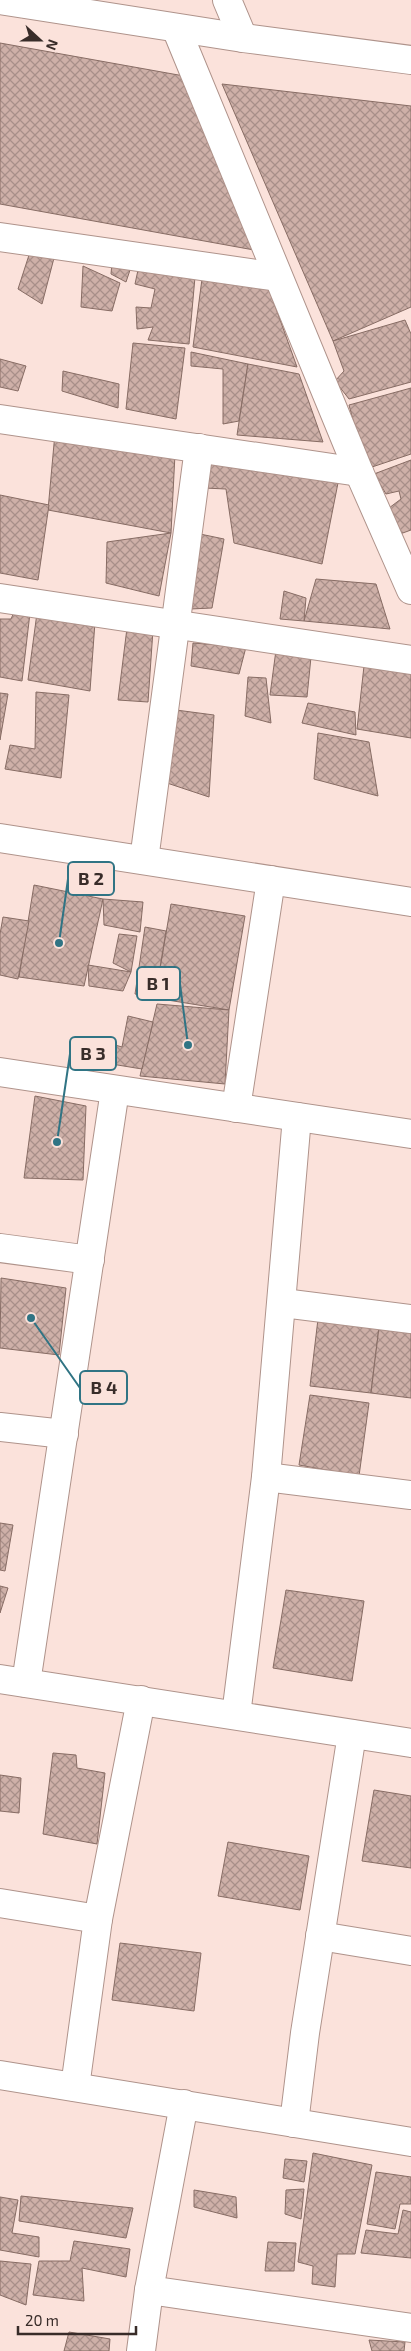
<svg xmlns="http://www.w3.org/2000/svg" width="411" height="2351" font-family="'Exo 2',sans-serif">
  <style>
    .building { fill: url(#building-cross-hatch); stroke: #876c64 }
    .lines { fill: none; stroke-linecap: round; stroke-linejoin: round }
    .minor-casing { stroke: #af938b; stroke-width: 30 }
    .minor { stroke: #fff; stroke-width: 28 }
    .leader { fill: none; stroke: #307484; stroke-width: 2 }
    .callout-dot { fill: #307484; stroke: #fbe2db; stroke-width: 2 }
    .callout { fill: #fbe2db; stroke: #307484; stroke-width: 2 }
    .callout-label { font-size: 18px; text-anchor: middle; font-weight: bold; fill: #382c29 }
  </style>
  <defs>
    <pattern id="building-cross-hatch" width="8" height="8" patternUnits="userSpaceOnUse" patternTransform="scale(1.25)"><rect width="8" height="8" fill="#ceb0a8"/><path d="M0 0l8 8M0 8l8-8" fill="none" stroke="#a88f89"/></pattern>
  </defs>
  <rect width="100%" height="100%" fill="#fbe2db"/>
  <g class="building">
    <polygon points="0,43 184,76 254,250 0,204"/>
    <polygon points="222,84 411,106 411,307 333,341"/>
    <polygon points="30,252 54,258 42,304 18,289"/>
    <polygon points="112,263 130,270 126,282 111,274"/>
    <polygon points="83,266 120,283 112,311 81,307"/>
    <polygon points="138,270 195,277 189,344 148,340 153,327 137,329 136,307 151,308 155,289 135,284"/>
    <polygon points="202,279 269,289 297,367 193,347"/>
    <polygon points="405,320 411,334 411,382 349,399 335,381 344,371 333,341"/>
    <polygon points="133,343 185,348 176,419 126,409"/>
    <polygon points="191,352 248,364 239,421 223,424 223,369 191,366"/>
    <polygon points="0,359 26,366 18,391 0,387"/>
    <polygon points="248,364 299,374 323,442 237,435"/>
    <polygon points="63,371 119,384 118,408 62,391"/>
    <polygon points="411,388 411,454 366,469 349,405"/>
    <polygon points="55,433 175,454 171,533 48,510"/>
    <polygon points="207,457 338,483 322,564 234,543 226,489 204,488"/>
    <polygon points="411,460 411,530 400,534 389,508 401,499 399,491 386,494 374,474"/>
    <polygon points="0,495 49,505 38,580 0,573"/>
    <polygon points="171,533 159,596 106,583 107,542"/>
    <polygon points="200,534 224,539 212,608 190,609"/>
    <polygon points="316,579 376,584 390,629 304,621"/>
    <polygon points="284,591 306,598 304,621 280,619"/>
    <polygon points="15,610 30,613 22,681 0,677 0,619 11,619"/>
    <polygon points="37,613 95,622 90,691 28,680"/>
    <polygon points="127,628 153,630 148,702 118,700"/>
    <polygon points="193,643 246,647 239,674 191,666"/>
    <polygon points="276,650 311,657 307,697 270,695"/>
    <polygon points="364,666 411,674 411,738 357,729"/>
    <polygon points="248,677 266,678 271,723 245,716"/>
    <polygon points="36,692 69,695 61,778 5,769 10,745 35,749"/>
    <polygon points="0,693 8,694 0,740"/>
    <polygon points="308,703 355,712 356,735 302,723"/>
    <polygon points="176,710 214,715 209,797 161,781"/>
    <polygon points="318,733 369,742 378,796 314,779"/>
    <polygon points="34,885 103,899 84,986 19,977"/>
    <polygon points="103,899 143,902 140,932 104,925"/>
    <polygon points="171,904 245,916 229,1010 155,998"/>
    <polygon points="3,917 29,921 18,979 0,975 0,934"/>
    <polygon points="145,927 166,931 155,998 135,994"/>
    <polygon points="119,934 137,936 131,972 113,963"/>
    <polygon points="88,965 131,972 123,991 89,986"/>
    <polygon points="157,1004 229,1010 225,1084 140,1076"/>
    <polygon points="128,1016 153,1022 142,1069 93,1061 98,1040 122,1047"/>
    <polygon points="35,1096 86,1106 83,1180 24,1178"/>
    <polygon points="1,1278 66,1288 59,1355 0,1348"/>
    <polygon points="318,1319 379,1327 371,1393 310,1386"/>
    <polygon points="379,1327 411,1330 411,1398 371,1393"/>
    <polygon points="310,1395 369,1403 359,1476 299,1465"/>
    <polygon points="0,1523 13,1525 5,1571 0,1570"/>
    <polygon points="0,1586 8,1588 0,1613"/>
    <polygon points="286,1590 364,1601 352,1681 273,1668"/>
    <polygon points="53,1753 76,1755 77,1768 105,1773 97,1844 43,1834"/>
    <polygon points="0,1775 21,1778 19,1813 0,1811"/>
    <polygon points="374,1790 411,1796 411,1868 362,1861"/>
    <polygon points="228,1842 309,1856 300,1910 218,1896"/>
    <polygon points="120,1943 201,1953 194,2011 112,2000"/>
    <polygon points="313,2153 372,2165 355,2254 337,2254 335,2287 312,2284 313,2266 298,2262"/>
    <polygon points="285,2159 307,2161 304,2182 283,2178"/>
    <polygon points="376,2172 411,2177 411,2204 400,2204 395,2229 367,2224"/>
    <polygon points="304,2189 301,2219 285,2214 286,2190"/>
    <polygon points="194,2190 236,2197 237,2218 194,2207"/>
    <polygon points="21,2196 133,2208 126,2238 19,2221"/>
    <polygon points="0,2197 18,2200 12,2233 39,2237 39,2257 0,2250"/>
    <polygon points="403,2210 411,2212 411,2258 361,2253 366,2230 398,2234"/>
    <polygon points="74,2241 130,2249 126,2277 82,2268 84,2301 33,2295 39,2261 70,2261"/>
    <polygon points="268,2242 296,2243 294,2271 265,2271"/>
    <polygon points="0,2261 31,2264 26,2305 0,2295"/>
    <polygon points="69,2332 110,2339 109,2351 64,2351"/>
    <polygon points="369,2340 405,2342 404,2351 372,2351"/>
  </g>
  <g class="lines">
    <defs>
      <g id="minor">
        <polyline points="0,0 243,38 411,60"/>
        <polyline points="227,0 243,38"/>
        <polyline points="176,28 359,472 411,590"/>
        <polyline points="0,237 278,277"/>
        <polyline points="0,419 359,472"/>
        <polyline points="0,598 411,660"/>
        <polyline points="0,838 411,902"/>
        <polyline points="144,860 199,448"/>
        <polyline points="0,1072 411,1134"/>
        <polyline points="236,1108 271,880"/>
        <polyline points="0,1248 90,1260"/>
        <polyline points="283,1303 411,1319"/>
        <polyline points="0,1427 64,1434"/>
        <polyline points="266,1477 411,1495"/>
        <polyline points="0,1679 411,1743"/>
        <polyline points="26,1683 115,1090"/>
        <polyline points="236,1715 266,1477 297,1117"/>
        <polyline points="0,1903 98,1919"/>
        <polyline points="320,1936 411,1951"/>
        <polyline points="0,2075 411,2142"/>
        <polyline points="75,2087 98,1919 141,1700"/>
        <polyline points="294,2123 305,2033 352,1734"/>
        <polyline points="149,2290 411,2328"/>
        <polyline points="141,2351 149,2290 184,2104"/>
      </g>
    </defs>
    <use href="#minor" class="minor-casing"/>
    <use href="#minor" class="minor"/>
  </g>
  <path class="leader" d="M59 943L68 879M188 1045L180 984M57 1142L70 1054M31 1318L80 1388"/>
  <g class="callout-dot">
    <circle cx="59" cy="943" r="5"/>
    <circle cx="188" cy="1045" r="5"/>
    <circle cx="57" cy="1142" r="5"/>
    <circle cx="31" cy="1318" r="5"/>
  </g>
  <g class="callout">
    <rect x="68" y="862" width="46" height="33" rx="5"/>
    <rect x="137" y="967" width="43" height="33" rx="5"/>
    <rect x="70" y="1037" width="46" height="33" rx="5"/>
    <rect x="80" y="1371" width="47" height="33" rx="5"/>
  </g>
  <g class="callout-label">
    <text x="91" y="885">B 2</text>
    <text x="158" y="990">B 1</text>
    <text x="93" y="1060">B 3</text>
    <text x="104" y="1394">B 4</text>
  </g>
  <g transform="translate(40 40) rotate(111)" stroke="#fbe2db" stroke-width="4" paint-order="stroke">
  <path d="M0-4L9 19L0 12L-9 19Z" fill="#382c29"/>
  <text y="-8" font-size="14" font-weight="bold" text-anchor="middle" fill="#382c29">N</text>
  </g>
  <path d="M18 2326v8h118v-8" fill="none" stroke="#382c29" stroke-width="2.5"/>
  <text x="25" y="2326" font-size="15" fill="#382c29" stroke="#fbe2db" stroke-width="4" paint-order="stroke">20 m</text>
</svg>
